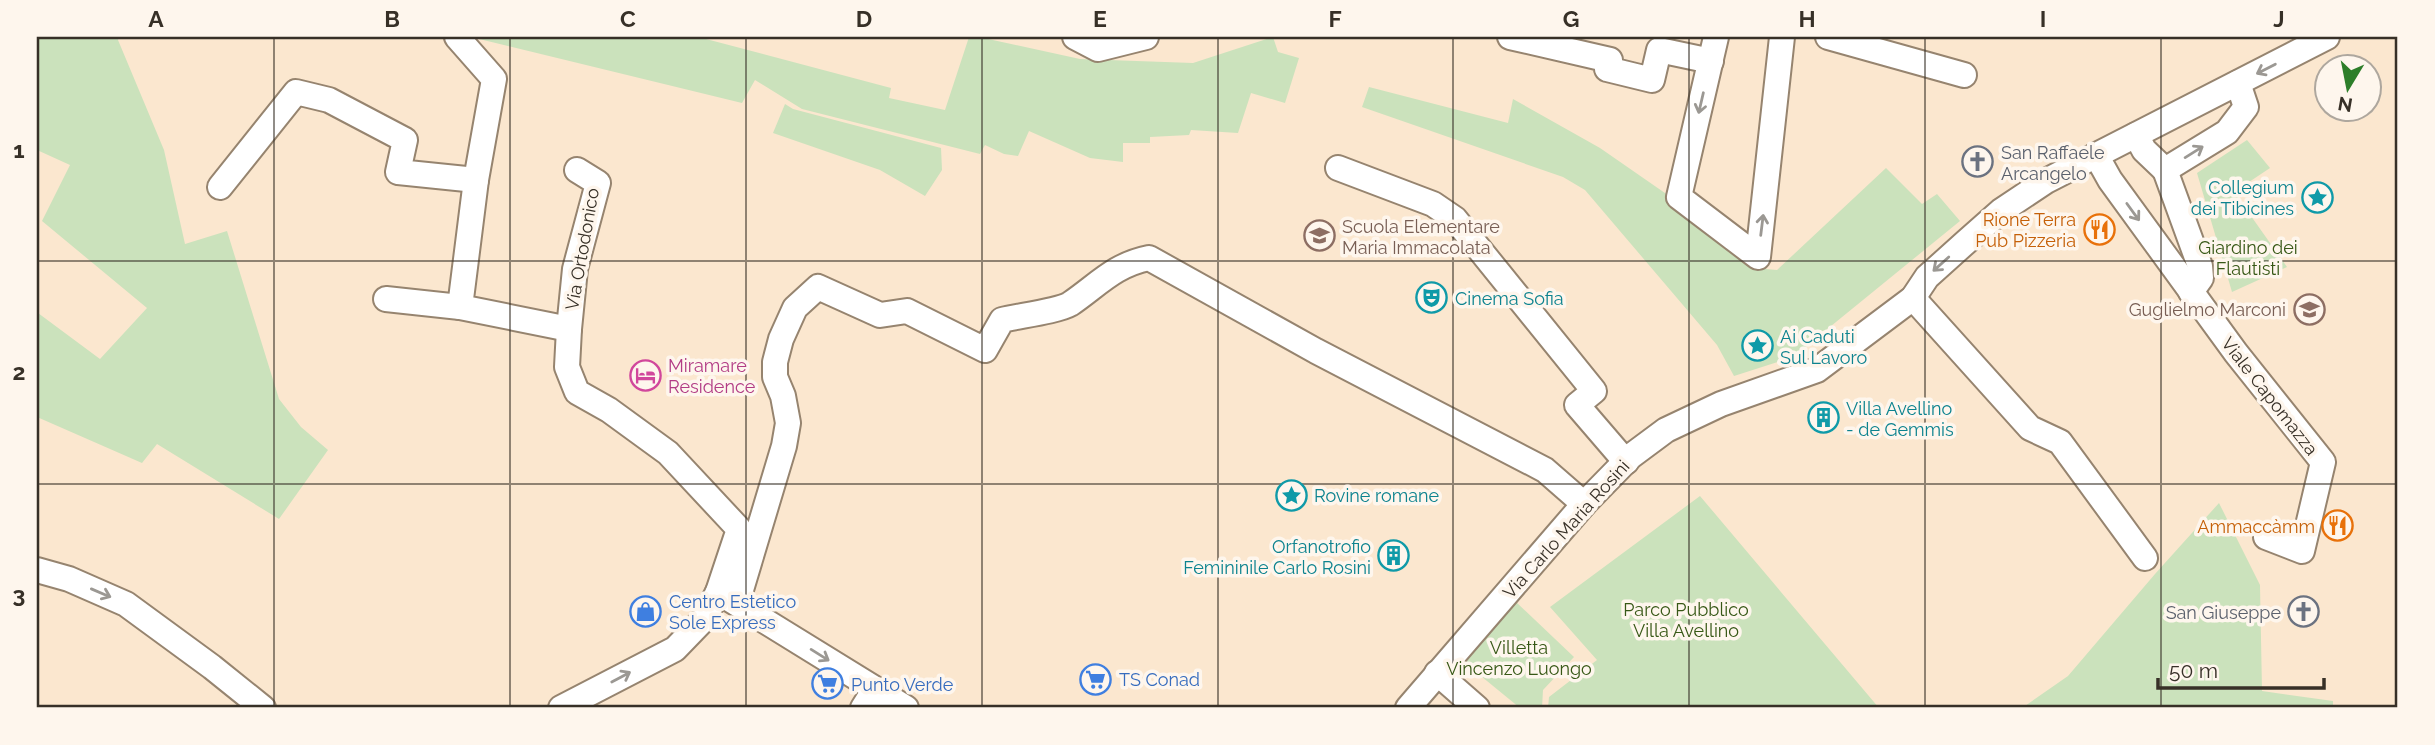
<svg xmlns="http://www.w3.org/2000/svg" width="2435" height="745" font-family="Raleway,sans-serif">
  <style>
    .green { fill: #cbe2bc }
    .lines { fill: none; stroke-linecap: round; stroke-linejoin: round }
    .minor-casing { stroke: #96846f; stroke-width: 28 }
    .minor { stroke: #fff; stroke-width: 24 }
    .oneway { stroke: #9b9893 }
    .grid { fill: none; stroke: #373027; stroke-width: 2; stroke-opacity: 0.55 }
    .labels { text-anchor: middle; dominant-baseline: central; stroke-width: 7; stroke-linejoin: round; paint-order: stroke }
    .worship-label { font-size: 18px; fill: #5b616d; stroke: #fef6ed; text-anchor: start }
    .culture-label { font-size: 18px; fill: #0d838f; stroke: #fef6ed; text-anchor: start }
    .food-label { font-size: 18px; fill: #c56008; stroke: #fef6ed; text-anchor: end }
    .education-label { font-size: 18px; fill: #785e54; stroke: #fef6ed; text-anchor: start }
    .park-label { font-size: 18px; fill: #375816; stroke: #fef6ed }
    .street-label { font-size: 18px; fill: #373027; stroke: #fef6ed }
    .hotel-label { font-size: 18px; fill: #b23c85; stroke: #fef6ed; text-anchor: start }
    .shop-label { font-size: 18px; fill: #366cbe; stroke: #fef6ed; text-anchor: start }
    .neatline { fill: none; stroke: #373027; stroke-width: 2.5 }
    .grid-label { font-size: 23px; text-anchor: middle; font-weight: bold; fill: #373027 }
  </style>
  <rect width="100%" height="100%" fill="#fbe7cf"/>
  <g class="green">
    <polygon points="37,37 119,37 118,40 164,150 185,244 227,231 279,399 301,427 328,450 279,519 157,444 142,463 37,417 38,313 100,359 147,308 42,221 70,165 37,150"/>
    <polygon points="471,37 707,37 706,39 891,88 889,98 945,110 969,37 979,37 1080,59 1193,63 1273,37 1278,52 1299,58 1285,103 1251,93 1238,133 1191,130 1189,135 1150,137 1150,143 1123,143 1123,162 1090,158 1029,131 1018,156 1004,154 985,145 980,154 802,109 755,80 742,103"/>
    <polygon points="1369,87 1508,123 1513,99 1600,148 1675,200 1754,268 1777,270 1886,168 1922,204 1937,194 1960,221 1793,357 1734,376 1717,345 1585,190 1563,177 1362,107"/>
    <polygon points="785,104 793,109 941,148 942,170 925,196 880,170 773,133"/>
    <polygon points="2247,140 2270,168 2234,192 2287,267 2232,292 2197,173"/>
    <polygon points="1700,496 1879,708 1548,708 1549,697 1597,660 1550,607"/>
    <polygon points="2219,503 2260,585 2262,691 2333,701 2333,708 2022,708 2068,676 2155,574"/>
    <polygon points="1516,602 1574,657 1543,690 1542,708 1520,708 1465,663"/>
  </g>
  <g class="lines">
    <defs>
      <g id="minor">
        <polyline points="457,37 494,79 476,180 460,307 569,329"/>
        <polyline points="1075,37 1098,49 1146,37"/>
        <polyline points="1510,37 1610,60 1607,69 1652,80 1659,50 1711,61"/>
        <polyline points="1716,37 1679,197 1758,257 1782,37"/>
        <polyline points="1828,37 1964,75"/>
        <polyline points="2136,135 2144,150 2165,170"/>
        <polyline points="2096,155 2110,180 2236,353 2323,462 2302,551 2266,537"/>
        <polyline points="1338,168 1433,204 1455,219 1594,391 1577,405 1626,462"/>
        <polyline points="577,170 598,183 575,269 569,329 567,367 577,392 609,410 668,453 739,529 718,592"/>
        <polyline points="220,187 296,92 329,100 405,140 398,172 476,180"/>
        <polyline points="2191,292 2201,278 2200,266 2165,170 2227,132 2246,107 2238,83"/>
        <polyline points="1913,298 2030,428 2060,442 2145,558"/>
        <polyline points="386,299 460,307"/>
        <polyline points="37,570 69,579 126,604 212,667 263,708"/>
        <path d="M737,603L784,446L788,423L783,396L775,377V362L781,339L795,308L818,287L880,315L907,311L985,350L1002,320C1018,316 1058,311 1070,304C1098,285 1114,265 1149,258L1316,351L1545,470L1584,504"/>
        <polyline points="1437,673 1477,708"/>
        <polyline points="561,708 675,649 704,619 718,592 906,708"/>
        <polyline points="863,708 875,689"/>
        <polyline points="1408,708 1584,504 1631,456 1666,430 1721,404 1817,370 1913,298 1927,277 1966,242 2001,211 2046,181 2327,37"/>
      </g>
    </defs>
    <use href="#minor" class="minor-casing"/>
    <use href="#minor" class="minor"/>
  </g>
  <defs><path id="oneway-shaft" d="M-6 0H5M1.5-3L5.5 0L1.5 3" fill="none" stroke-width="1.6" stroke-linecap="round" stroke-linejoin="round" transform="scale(1.75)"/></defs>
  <g class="oneway">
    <use href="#oneway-shaft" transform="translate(2266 69) rotate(153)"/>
    <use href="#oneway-shaft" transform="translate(1701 103) rotate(103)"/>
    <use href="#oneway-shaft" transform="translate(2194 152) rotate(-32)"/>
    <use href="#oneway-shaft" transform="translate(2133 212) rotate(54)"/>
    <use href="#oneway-shaft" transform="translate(1762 225) rotate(-83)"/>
    <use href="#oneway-shaft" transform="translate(1941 264) rotate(138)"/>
    <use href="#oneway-shaft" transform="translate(101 593) rotate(23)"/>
    <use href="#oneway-shaft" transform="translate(820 655) rotate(32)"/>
    <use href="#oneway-shaft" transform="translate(621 677) rotate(-28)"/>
  </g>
  <path class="grid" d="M274,37V708M510,37V708M746,37V708M982,37V708M1218,37V708M1453,37V708M1689,37V708M1925,37V708M2161,37V708M37,261H2398M37,484H2398"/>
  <defs>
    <symbol id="church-ring" viewBox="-11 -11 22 22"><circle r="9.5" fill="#fef6ed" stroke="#6b7280" stroke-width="1.5"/><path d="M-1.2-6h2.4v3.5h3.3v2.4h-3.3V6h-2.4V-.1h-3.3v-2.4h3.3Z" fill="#6b7280"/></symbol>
    <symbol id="sight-ring" viewBox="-11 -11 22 22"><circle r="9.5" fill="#fef6ed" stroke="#0f9aa8" stroke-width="1.5"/><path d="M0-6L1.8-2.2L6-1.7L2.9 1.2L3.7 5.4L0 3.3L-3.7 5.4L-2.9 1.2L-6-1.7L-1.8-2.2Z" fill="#0f9aa8"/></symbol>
    <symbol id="restaurant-ring" viewBox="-11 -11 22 22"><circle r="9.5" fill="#fef6ed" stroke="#e8710a" stroke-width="1.5"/><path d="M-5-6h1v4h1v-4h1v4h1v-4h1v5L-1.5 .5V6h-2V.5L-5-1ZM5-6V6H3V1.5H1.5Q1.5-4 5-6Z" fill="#e8710a"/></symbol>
    <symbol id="school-ring" viewBox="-11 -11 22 22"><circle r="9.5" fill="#fef6ed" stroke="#8d6e63" stroke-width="1.5"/><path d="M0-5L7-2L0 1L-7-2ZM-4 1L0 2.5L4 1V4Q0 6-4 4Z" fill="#8d6e63"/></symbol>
    <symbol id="theatre-ring" viewBox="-11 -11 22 22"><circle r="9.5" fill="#fef6ed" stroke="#0f9aa8" stroke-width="1.5"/><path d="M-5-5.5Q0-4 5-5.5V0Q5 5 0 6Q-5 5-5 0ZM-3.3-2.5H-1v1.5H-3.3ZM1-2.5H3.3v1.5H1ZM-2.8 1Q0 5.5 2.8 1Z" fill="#0f9aa8"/></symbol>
    <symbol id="hotel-ring" viewBox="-11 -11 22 22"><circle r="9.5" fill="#fef6ed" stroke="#d1479c" stroke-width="1.5"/><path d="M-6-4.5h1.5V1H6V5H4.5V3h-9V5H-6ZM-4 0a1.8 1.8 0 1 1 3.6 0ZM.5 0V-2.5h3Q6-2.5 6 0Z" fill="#d1479c"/></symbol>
    <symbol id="building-ring" viewBox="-11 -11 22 22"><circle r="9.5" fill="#fef6ed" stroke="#0f9aa8" stroke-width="1.5"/><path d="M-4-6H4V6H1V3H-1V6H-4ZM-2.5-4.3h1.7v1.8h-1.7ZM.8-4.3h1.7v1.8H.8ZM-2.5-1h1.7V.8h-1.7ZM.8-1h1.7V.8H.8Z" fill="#0f9aa8"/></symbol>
    <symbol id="shop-ring" viewBox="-11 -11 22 22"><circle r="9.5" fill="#fef6ed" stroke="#3f7fe0" stroke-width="1.5"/><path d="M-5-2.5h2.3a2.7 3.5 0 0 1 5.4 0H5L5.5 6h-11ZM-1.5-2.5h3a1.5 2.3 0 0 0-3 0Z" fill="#3f7fe0"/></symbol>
    <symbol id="supermarket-ring" viewBox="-11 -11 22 22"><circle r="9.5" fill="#fef6ed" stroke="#3f7fe0" stroke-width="1.5"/><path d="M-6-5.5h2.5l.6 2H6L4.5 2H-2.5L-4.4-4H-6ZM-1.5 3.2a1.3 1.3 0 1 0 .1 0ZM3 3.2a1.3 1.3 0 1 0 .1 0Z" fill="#3f7fe0"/></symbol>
  </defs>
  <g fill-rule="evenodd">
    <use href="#church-ring" x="1960" y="144" width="35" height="35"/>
    <use href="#sight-ring" x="2300" y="180" width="35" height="35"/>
    <use href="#restaurant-ring" x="2082" y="212" width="35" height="35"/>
    <use href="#school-ring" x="1302" y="218" width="35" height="35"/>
    <use href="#theatre-ring" x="1414" y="280" width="35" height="35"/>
    <use href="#school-ring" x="2292" y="292" width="35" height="35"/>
    <use href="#sight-ring" x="1740" y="328" width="35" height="35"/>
    <use href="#hotel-ring" x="628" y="358" width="35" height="35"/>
    <use href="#building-ring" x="1806" y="400" width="35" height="35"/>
    <use href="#sight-ring" x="1274" y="478" width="35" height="35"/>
    <use href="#restaurant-ring" x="2320" y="508" width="35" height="35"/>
    <use href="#building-ring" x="1376" y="538" width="35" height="35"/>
    <use href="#shop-ring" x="628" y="594" width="35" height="35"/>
    <use href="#church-ring" x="2286" y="594" width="35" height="35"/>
    <use href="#supermarket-ring" x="1078" y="662" width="35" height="35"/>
    <use href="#supermarket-ring" x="810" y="666" width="35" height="35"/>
  </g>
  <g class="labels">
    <g class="worship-label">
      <text x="2001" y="152">San Raffaele<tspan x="2001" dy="21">Arcangelo</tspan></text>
      <text x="2281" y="612" text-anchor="end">San Giuseppe</text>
    </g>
    <g class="culture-label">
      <text x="2294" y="187" text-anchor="end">Collegium<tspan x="2294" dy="21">dei Tibicines</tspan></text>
      <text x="1455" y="298">Cinema Sofia</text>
      <text x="1780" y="336">Ai Caduti<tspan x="1780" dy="21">Sul Lavoro</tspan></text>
      <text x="1846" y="408">Villa Avellino<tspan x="1846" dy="21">- de Gemmis</tspan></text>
      <text x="1314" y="495">Rovine romane</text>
      <text x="1371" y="546" text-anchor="end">Orfanotrofio<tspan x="1371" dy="21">Femininile Carlo Rosini</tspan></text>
    </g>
    <g class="food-label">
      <text x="2076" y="219">Rione Terra<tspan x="2076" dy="21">Pub Pizzeria</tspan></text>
      <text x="2315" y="526">Ammaccàmm</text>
    </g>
    <g class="education-label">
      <text x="1342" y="226">Scuola Elementare<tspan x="1342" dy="21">Maria Immacolata</tspan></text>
      <text x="2286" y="309" text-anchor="end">Guglielmo Marconi</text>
    </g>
    <g class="park-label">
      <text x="2248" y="247">Giardino dei<tspan x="2248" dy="21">Flautisti</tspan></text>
      <text x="1686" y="609">Parco Pubblico<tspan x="1686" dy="21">Villa Avellino</tspan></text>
      <text x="1519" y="647">Villetta<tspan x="1519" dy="21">Vincenzo Luongo</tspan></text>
    </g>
    <g class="street-label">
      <text transform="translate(582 249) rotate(-80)">Via Ortodonico</text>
      <text transform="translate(2270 396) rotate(52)">Viale Capomazza</text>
      <text transform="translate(1566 529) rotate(-48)">Via Carlo Maria Rosini</text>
    </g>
    <g class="hotel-label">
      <text x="668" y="365">Miramare<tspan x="668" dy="21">Residence</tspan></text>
    </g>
    <g class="shop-label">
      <text x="669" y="601">Centro Estetico<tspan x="669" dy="21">Sole Express</tspan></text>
      <text x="1119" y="679">TS Conad</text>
      <text x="851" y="684">Punto Verde</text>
    </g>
  </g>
  <rect width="2435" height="745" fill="none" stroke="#fef6ed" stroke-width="77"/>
  <g transform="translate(2348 88) rotate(190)"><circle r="33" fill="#fef6ed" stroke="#aea79e" stroke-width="2"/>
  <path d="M0-5L12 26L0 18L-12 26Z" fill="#2d7e29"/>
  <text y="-10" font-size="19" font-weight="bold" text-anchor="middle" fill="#373027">N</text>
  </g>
  <path d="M2158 678v10h166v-10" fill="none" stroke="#373027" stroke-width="3.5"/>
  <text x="2169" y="678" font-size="21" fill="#373027" stroke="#fef6ed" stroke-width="5" paint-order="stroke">50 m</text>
  <rect x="38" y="38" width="2358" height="668" class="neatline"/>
  <g class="grid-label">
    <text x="156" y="27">A</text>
    <text x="392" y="27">B</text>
    <text x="628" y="27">C</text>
    <text x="864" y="27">D</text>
    <text x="1100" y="27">E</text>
    <text x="1335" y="27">F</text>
    <text x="1571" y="27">G</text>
    <text x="1807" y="27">H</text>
    <text x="2043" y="27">I</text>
    <text x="2279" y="27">J</text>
    <text x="19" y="158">1</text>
    <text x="19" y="380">2</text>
    <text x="19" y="603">3</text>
  </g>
</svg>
